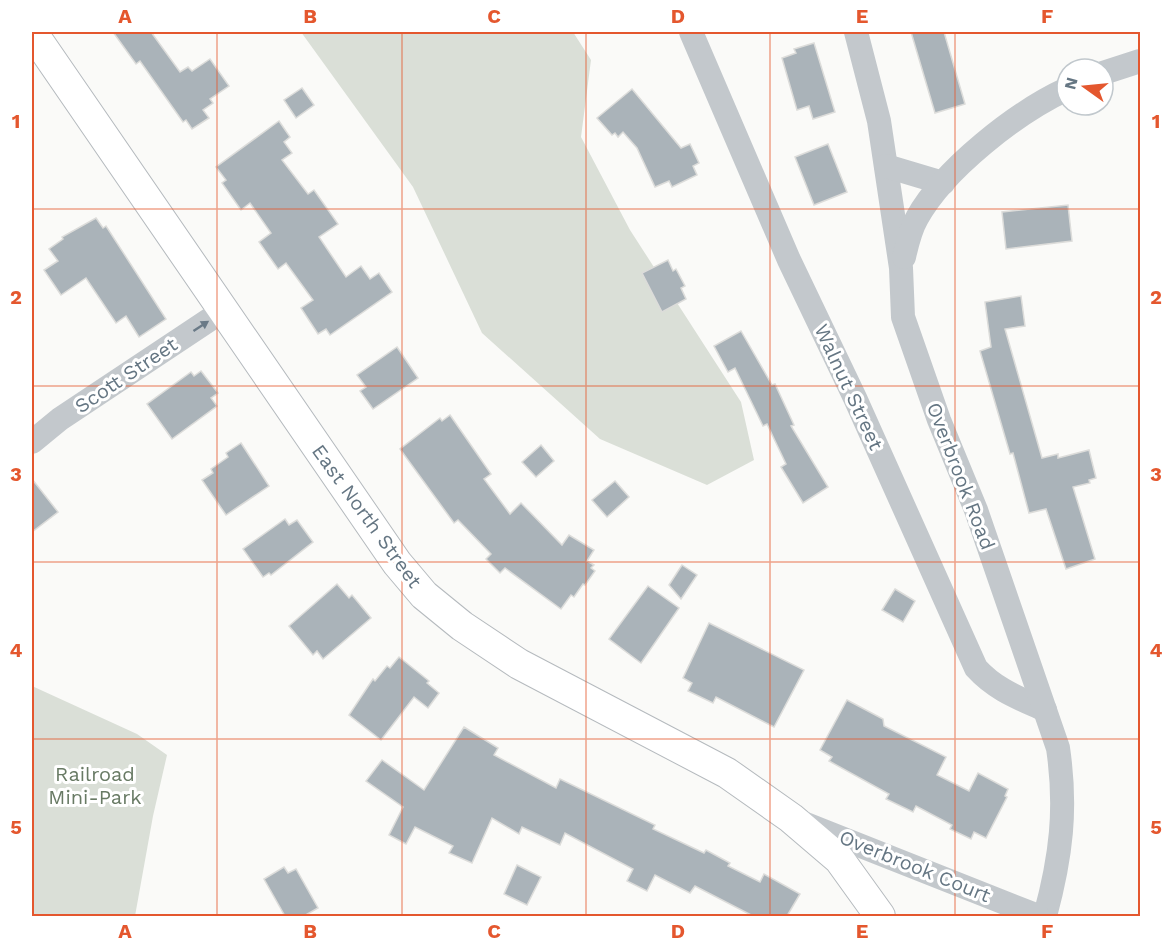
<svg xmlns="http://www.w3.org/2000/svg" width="1172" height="948" font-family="'Work Sans',sans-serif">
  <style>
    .green { fill: #dadfd7 }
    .building { fill: #aab3b9; stroke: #dcdcda; stroke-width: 1.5 }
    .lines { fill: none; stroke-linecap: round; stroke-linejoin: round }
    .major-casing { stroke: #b5babe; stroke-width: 32 }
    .minor { stroke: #c3c8cc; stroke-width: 24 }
    .major { stroke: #fff; stroke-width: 30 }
    .oneway { fill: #6a7a87 }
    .grid { fill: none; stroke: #e4572e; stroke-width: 1.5; stroke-opacity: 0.55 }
    .labels { text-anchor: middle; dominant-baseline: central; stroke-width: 6; stroke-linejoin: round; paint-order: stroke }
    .street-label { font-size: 20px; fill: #657683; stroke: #fff }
    .park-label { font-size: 20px; fill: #687a64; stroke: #fff }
    .neatline { fill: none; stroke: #e4572e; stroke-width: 2 }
    .grid-label { font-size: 20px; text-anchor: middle; font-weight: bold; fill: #e4572e }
  </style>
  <rect width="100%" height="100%" fill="#fafaf8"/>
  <g class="green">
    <polygon points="301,32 573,32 591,60 581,137 630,230 741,402 754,460 707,485 600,439 482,333 413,187"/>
    <polygon points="32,686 137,734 167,755 153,816 135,916 32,916"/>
  </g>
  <g class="building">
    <polygon points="113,32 151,32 180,72 188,67 192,71 210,59 229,86 210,99 213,103 203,110 209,118 192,129 186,120 183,122 140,61 136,64"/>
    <polygon points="911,32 944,32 965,104 935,113"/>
    <polygon points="814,43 835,112 813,119 809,106 797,110 782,58 796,53 794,49"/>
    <polygon points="302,88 314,105 296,118 284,100"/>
    <polygon points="632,89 681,148 690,144 699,163 693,166 697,175 672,187 669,181 655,187 637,148 623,132 618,137 615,133 612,135 597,118"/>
    <polygon points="279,121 290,137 284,142 292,153 282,160 308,194 314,190 338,224 319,237 346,277 361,266 370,279 379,273 392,292 330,335 326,329 318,334 301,308 313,300 286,263 278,269 259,242 271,233 250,203 241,210 222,183 226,180 216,167"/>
    <polygon points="828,144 847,192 814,205 795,157"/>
    <polygon points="1068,205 1072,241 1006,249 1002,212"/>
    <polygon points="96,218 103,228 106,226 166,319 139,337 126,316 116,323 86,278 61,295 44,270 58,261 49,249 63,239 62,237"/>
    <polygon points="668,260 673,271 676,269 685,286 681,288 686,299 662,312 642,273"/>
    <polygon points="1021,296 1025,326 1005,329 1042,458 1058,454 1058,458 1089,450 1096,478 1089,480 1090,483 1073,487 1095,559 1066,569 1046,509 1029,513 1013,453 1010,454 980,351 991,347 985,302"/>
    <polygon points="741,331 772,385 775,384 794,425 791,426 828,487 803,503 781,467 786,464 767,424 763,426 735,368 728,372 714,346"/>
    <polygon points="397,347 418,378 373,409 360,391 366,387 357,375"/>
    <polygon points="201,371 218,393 211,398 217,406 172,439 147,404 191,372 194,376"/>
    <polygon points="450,415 491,474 484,479 510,514 521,503 562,545 569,535 594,550 587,561 594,565 591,568 595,571 585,585 583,584 574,597 571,595 561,609 505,568 500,573 486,559 491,554 458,520 454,523 400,449 440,418 442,421"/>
    <polygon points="241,443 269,486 226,515 202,480 213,473 211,469 228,457 226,453"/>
    <polygon points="541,445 554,461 536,477 522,462"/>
    <polygon points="32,479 58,512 32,532"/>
    <polygon points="615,481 629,497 607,517 592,500"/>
    <polygon points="285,519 289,525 297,520 313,542 271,575 269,573 263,577 243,549"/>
    <polygon points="682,565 697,575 681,599 669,585"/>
    <polygon points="337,584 349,598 352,595 371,618 323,659 317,651 313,655 289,626"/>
    <polygon points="648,586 679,608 641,663 609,639"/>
    <polygon points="895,589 915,601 903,622 882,610"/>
    <polygon points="709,623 804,670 774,727 716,697 713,703 688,691 692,683 683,678"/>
    <polygon points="399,657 429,681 427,683 439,693 428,708 414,697 381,740 349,715 373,679 375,681 387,666 390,668"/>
    <polygon points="847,700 883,719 884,726 946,757 937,775 969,791 978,773 1008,789 1005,796 1007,797 986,838 974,832 971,839 950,829 952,825 916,806 913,812 886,799 889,794 829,761 832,757 820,750"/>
    <polygon points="464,727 498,748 494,755 556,788 560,779 655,825 653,829 704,853 706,850 730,863 728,866 760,882 764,874 800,894 787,916 753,916 695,886 690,893 655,875 647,891 627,881 633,869 565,833 560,845 522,827 519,834 492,818 472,863 449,853 453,846 415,827 406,844 389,835 403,807 366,781 382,760 424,790"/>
    <polygon points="517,865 541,877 527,905 504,894"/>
    <polygon points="284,867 288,873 296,869 318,908 304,916 285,916 264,879"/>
  </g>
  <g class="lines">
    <defs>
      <polyline id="major" points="32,32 397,563 424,595 462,626 519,664 727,773 791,818 839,859 880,916"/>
    </defs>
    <use href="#major" class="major-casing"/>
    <g class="minor">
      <path d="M691,32L789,260L855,398L976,668C996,690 1019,698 1045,710"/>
      <path d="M856,32L879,121L901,268L903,317L939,420L976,510L1058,748C1067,809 1061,857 1045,916"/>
      <polyline points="1103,73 1140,61"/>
      <polyline points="886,166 943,183"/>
      <path d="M904,257C907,244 910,230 917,218C944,169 1017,112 1067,89"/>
      <polyline points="32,442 60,419 224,310"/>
      <polyline points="803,823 1038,916"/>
    </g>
    <use href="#major" class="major"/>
  </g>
  <defs><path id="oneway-solid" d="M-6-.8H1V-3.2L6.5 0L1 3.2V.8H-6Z" transform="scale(1.5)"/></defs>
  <use class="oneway" href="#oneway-solid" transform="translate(201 326) rotate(-33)"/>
  <path class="grid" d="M217,32V916M402,32V916M586,32V916M770,32V916M955,32V916M32,209H1140M32,386H1140M32,562H1140M32,739H1140"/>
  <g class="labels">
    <g class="street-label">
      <text transform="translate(126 375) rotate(-34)">Scott Street</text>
      <text transform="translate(849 387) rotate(65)">Walnut Street</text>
      <text transform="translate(961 476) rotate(69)">Overbrook Road</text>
      <text transform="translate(367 516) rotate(54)">East North Street</text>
      <text transform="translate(915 866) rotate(22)">Overbrook Court</text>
    </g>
    <g class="park-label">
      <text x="95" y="774">Railroad<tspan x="95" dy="23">Mini-Park</tspan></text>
    </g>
  </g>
  <rect width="1172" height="948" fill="none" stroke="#ffffff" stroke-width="66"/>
  <g transform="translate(1085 87) rotate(285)"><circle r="28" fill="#ffffff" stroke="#c1c8cd" stroke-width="1.5"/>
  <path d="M0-4.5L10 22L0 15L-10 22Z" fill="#e4572e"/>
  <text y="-9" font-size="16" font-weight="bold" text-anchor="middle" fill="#657683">N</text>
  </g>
  <rect x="33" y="33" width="1106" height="882" class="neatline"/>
  <g class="grid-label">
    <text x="125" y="23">A</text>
    <text x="310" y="23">B</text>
    <text x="494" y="23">C</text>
    <text x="678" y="23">D</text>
    <text x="862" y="23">E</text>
    <text x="1047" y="23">F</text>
    <text x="16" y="128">1</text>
    <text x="1156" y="128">1</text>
    <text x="16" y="304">2</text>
    <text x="1156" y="304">2</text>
    <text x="16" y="481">3</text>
    <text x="1156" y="481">3</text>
    <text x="16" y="657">4</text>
    <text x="1156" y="657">4</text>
    <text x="16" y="834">5</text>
    <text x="1156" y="834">5</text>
    <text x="125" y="938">A</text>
    <text x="310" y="938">B</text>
    <text x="494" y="938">C</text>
    <text x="678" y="938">D</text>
    <text x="862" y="938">E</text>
    <text x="1047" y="938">F</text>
  </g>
</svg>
